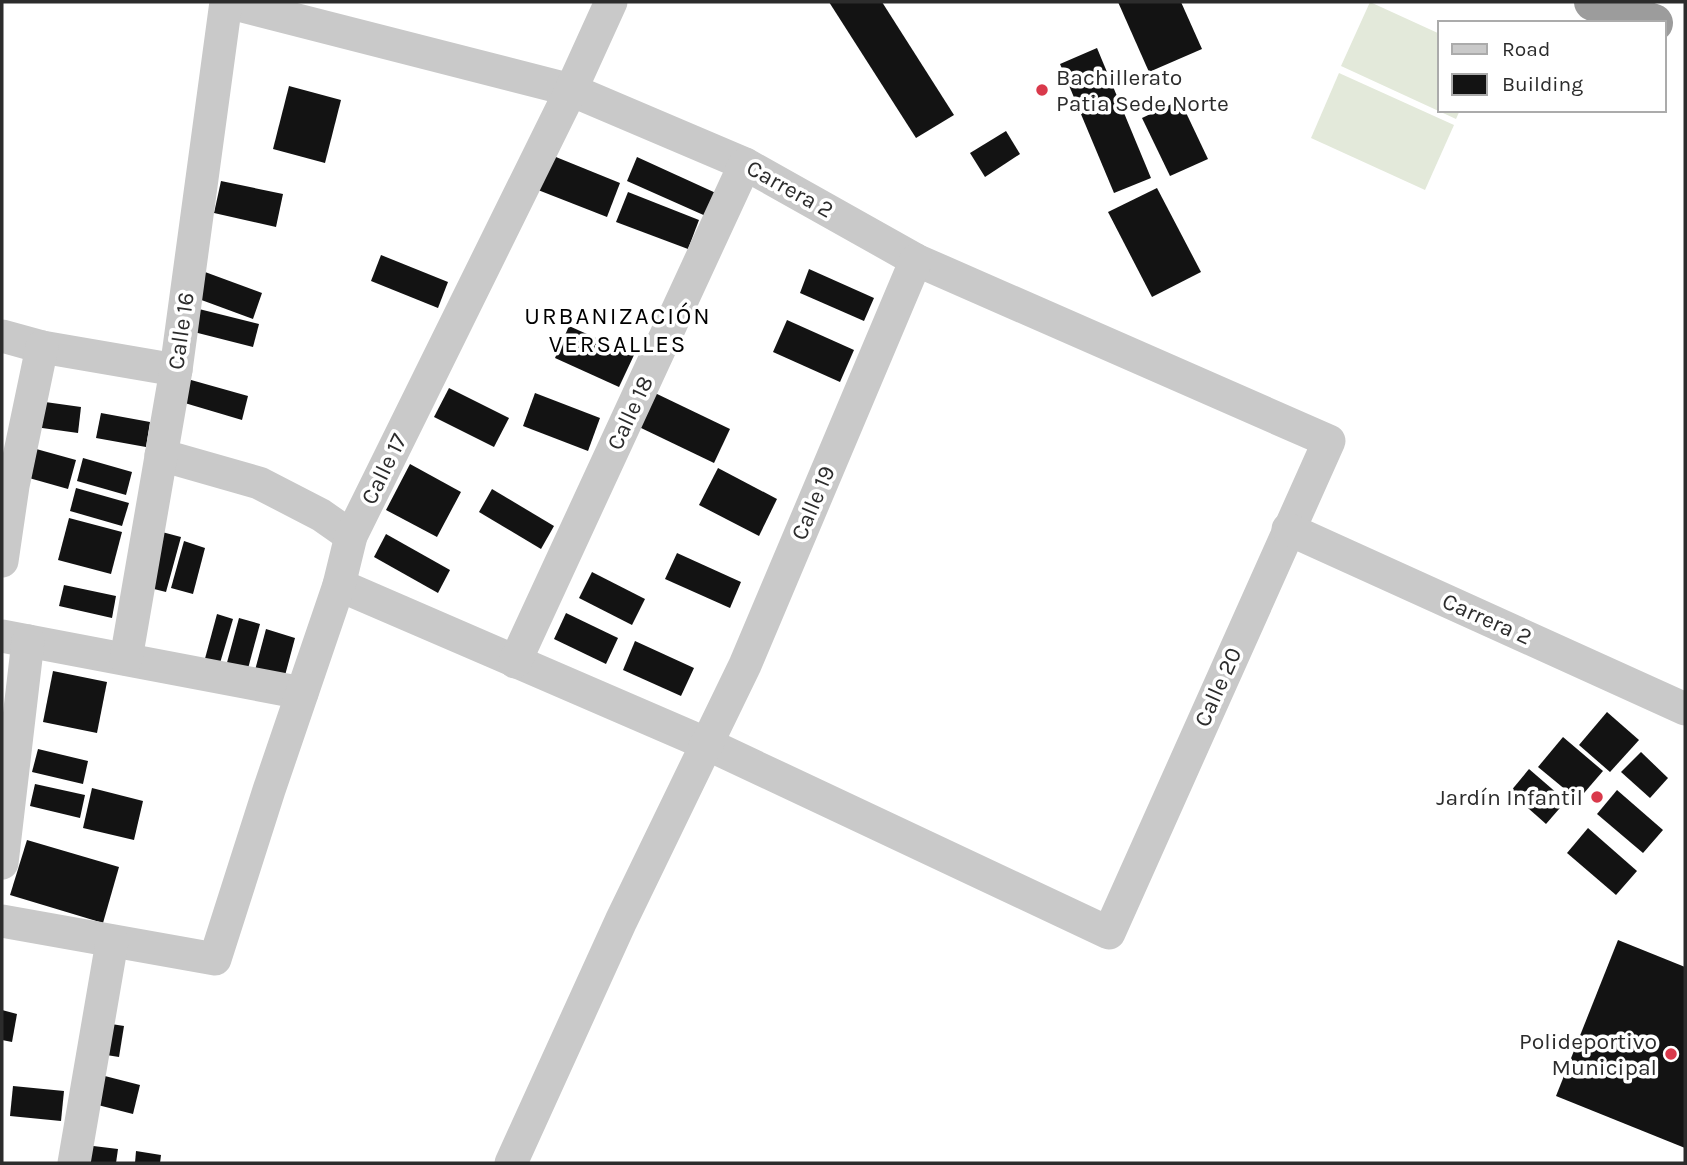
<svg xmlns="http://www.w3.org/2000/svg" width="1687" height="1165" font-family="Karla,sans-serif">
  <style>
    .pitch { fill: #e3e9da }
    .building { fill: #131313 }
    .lines { fill: none; stroke-linecap: round; stroke-linejoin: round }
    .minor { stroke: #c9c9c9; stroke-width: 33 }
    .trunk { stroke: #9c9c9c; stroke-width: 38 }
    .poi-dot { fill: #d9394b; stroke: #fff; stroke-width: 2.5 }
    .labels { text-anchor: middle; dominant-baseline: central; stroke-width: 7; stroke-linejoin: round; paint-order: stroke }
    .poi-label { font-size: 23px; fill: #2c2c2c; stroke: #fff; text-anchor: end }
    .street-label { font-size: 23px; fill: #2c2c2c; stroke: #fff }
    .neighbourhood-label { font-size: 24px; letter-spacing: 2px; fill: #000; stroke: #fff }
  </style>
  <rect width="100%" height="100%" fill="#fff"/>
  <g class="pitch">
    <polygon points="1370,2 1440,34 1440,110 1460,110 1456,119 1341,66"/>
    <polygon points="1339,73 1454,125 1425,190 1311,138"/>
  </g>
  <g class="building">
    <polygon points="829,2 882,2 954,115 916,138"/>
    <polygon points="1118,2 1181,2 1202,49 1149,72"/>
    <polygon points="1097,48 1151,178 1114,193 1060,64"/>
    <polygon points="289,86 341,100 325,163 273,149"/>
    <polygon points="1180,100 1208,159 1170,176 1142,118"/>
    <polygon points="1006,131 1020,154 985,177 970,153"/>
    <polygon points="551,155 620,183 607,217 538,190"/>
    <polygon points="637,157 718,194 708,217 627,181"/>
    <polygon points="221,181 283,194 276,227 214,213"/>
    <polygon points="1157,188 1201,272 1152,297 1108,212"/>
    <polygon points="628,192 699,220 688,249 616,222"/>
    <polygon points="381,255 448,282 438,308 371,281"/>
    <polygon points="809,269 874,298 864,321 800,293"/>
    <polygon points="205,272 262,293 253,319 196,298"/>
    <polygon points="195,308 259,324 253,347 190,331"/>
    <polygon points="787,320 854,350 840,382 773,352"/>
    <polygon points="569,326 634,355 619,387 555,358"/>
    <polygon points="184,378 248,396 242,420 178,401"/>
    <polygon points="449,388 509,418 494,447 434,417"/>
    <polygon points="535,393 600,418 588,451 523,426"/>
    <polygon points="655,393 730,429 714,463 639,427"/>
    <polygon points="38,401 81,407 78,433 35,427"/>
    <polygon points="101,413 150,422 146,447 96,438"/>
    <polygon points="29,447 76,460 68,489 22,476"/>
    <polygon points="83,458 132,472 126,495 77,481"/>
    <polygon points="410,464 461,492 437,537 386,510"/>
    <polygon points="718,468 777,499 759,536 699,505"/>
    <polygon points="76,488 129,503 122,526 70,511"/>
    <polygon points="492,489 554,526 541,549 479,512"/>
    <polygon points="69,518 122,532 111,574 58,560"/>
    <polygon points="162,532 181,537 166,592 146,587"/>
    <polygon points="386,534 450,570 438,593 374,557"/>
    <polygon points="184,541 205,548 193,594 171,588"/>
    <polygon points="677,553 741,582 730,608 665,579"/>
    <polygon points="592,572 645,599 632,625 579,598"/>
    <polygon points="64,585 116,596 112,618 59,606"/>
    <polygon points="566,613 618,638 606,664 554,639"/>
    <polygon points="217,614 233,619 218,670 203,666"/>
    <polygon points="239,618 260,624 246,676 225,670"/>
    <polygon points="266,629 295,638 283,683 254,674"/>
    <polygon points="635,641 694,668 681,696 623,670"/>
    <polygon points="53,671 107,682 97,733 43,722"/>
    <polygon points="1607,712 1639,740 1610,772 1579,745"/>
    <polygon points="1563,737 1603,771 1578,800 1538,767"/>
    <polygon points="38,749 88,761 83,784 32,772"/>
    <polygon points="1641,752 1668,778 1650,798 1621,772"/>
    <polygon points="1529,769 1566,801 1546,824 1510,792"/>
    <polygon points="35,784 85,795 80,818 30,806"/>
    <polygon points="92,788 143,801 134,840 83,828"/>
    <polygon points="1617,790 1663,830 1643,853 1597,814"/>
    <polygon points="1588,828 1637,871 1616,895 1567,853"/>
    <polygon points="27,840 119,867 103,923 10,895"/>
    <polygon points="1618,940 1685,967 1685,1148 1556,1096"/>
    <polygon points="2,1010 17,1014 12,1042 2,1040"/>
    <polygon points="105,1023 124,1026 119,1057 100,1054"/>
    <polygon points="97,1074 140,1085 133,1114 90,1103"/>
    <polygon points="13,1086 64,1091 61,1121 10,1116"/>
    <polygon points="85,1145 118,1149 116,1163 83,1163"/>
    <polygon points="136,1151 161,1155 160,1163 135,1163"/>
  </g>
  <g class="lines">
    <g class="minor">
      <polyline points="227,2 571,90 745,164 916,260 1329,441 1109,933 707,744 339,585"/>
      <polyline points="2,336 42,347 176,370"/>
      <polyline points="161,455 259,483 321,515 351,536"/>
      <polyline points="1288,529 1685,709"/>
      <polyline points="2,561 13,486 42,347"/>
      <polyline points="2,636 302,693"/>
      <polyline points="126,659 176,370 226,2"/>
      <polyline points="515,662 745,164"/>
      <polyline points="2,863 28,641"/>
      <polyline points="2,921 215,959 269,790 339,585 351,536 571,90 611,2"/>
      <polyline points="74,1163 112,942"/>
      <polyline points="511,1163 621,921 745,665 916,260"/>
    </g>
    <polyline class="trunk" points="1593,2 1654,23"/>
  </g>
  <g class="poi-dot">
    <circle cx="1042" cy="90" r="7"/>
    <circle cx="1597" cy="797" r="7"/>
    <circle cx="1671" cy="1054" r="7"/>
  </g>
  <g class="labels">
    <g class="poi-label">
      <text x="1056" y="77" text-anchor="start">Bachillerato<tspan x="1056" dy="26">Patia Sede Norte</tspan></text>
      <text x="1583" y="797">Jardín Infantil</text>
      <text x="1657" y="1041">Polideportivo<tspan x="1657" dy="26">Municipal</tspan></text>
    </g>
    <g class="street-label">
      <text transform="translate(790 189) rotate(29)">Carrera 2</text>
      <text transform="translate(181 331) rotate(-82)">Calle 16</text>
      <text transform="translate(630 413) rotate(-65)">Calle 18</text>
      <text transform="translate(384 469) rotate(-64)">Calle 17</text>
      <text transform="translate(813 503) rotate(-67)">Calle 19</text>
      <text transform="translate(1487 619) rotate(24)">Carrera 2</text>
      <text transform="translate(1218 687) rotate(-66)">Calle 20</text>
    </g>
    <g class="neighbourhood-label">
      <text x="618" y="316">URBANIZACIÓN<tspan x="618" dy="28">VERSALLES</tspan></text>
    </g>
  </g>
  <rect width="1687" height="1165" fill="none" stroke="#2c2c2c" stroke-width="7"/>
  <rect x="1438" y="21" width="228" height="91" fill="#ffffff" stroke="#ababab" stroke-width="2"/>
  <rect x="1452" y="44" width="35" height="10" fill="#c9c9c9" stroke="#ababab" stroke-width="2"/>
  <text x="1502" y="56" font-size="21" fill="#2c2c2c">Road</text>
  <rect x="1452" y="74" width="35" height="21" fill="#131313" stroke="#ababab" stroke-width="2"/>
  <text x="1502" y="91" font-size="21" fill="#2c2c2c">Building</text>
</svg>
